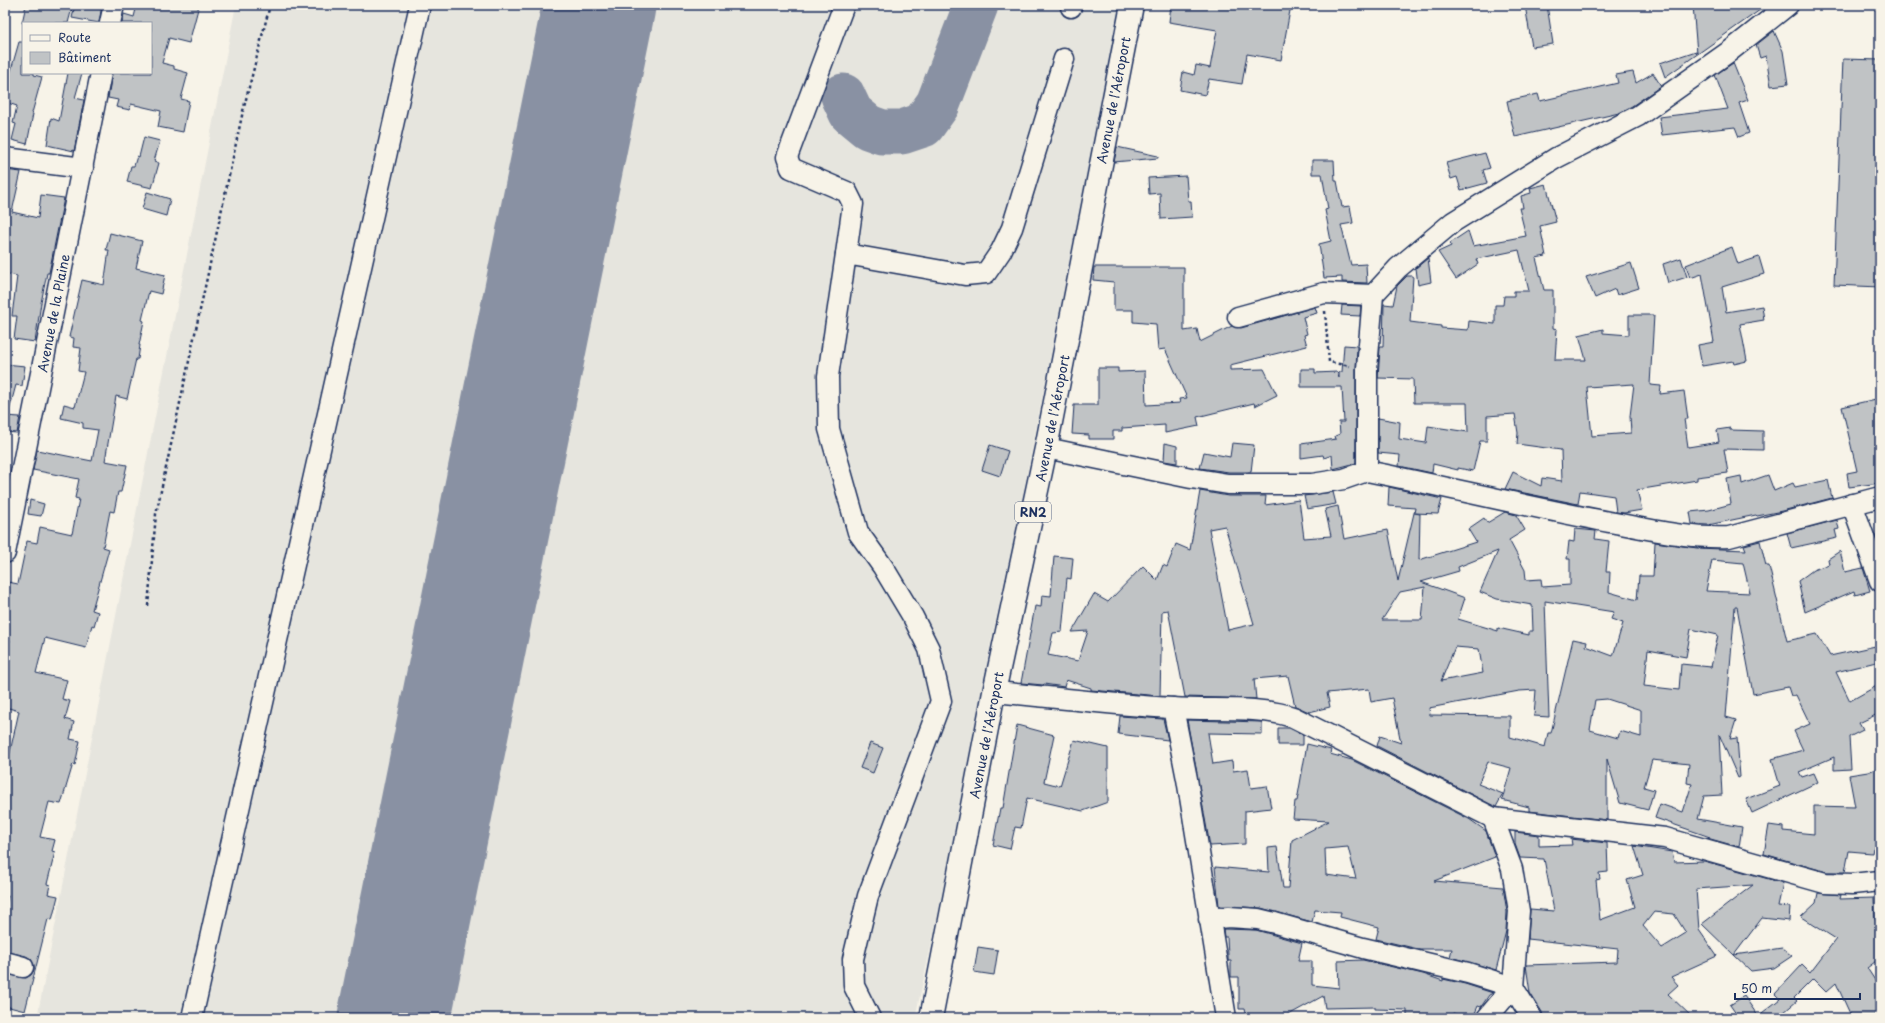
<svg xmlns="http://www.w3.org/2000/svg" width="1885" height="1023" font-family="'Playpen Sans',sans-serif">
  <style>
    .built { fill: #e6e5de }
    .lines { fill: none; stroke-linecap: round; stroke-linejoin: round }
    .taxiway { stroke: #8991a3; stroke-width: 45 }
    .runway { stroke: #8991a3; stroke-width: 113 }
    .building { fill: #c0c3c5; stroke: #1b2f5e; fill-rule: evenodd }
    .minor-casing { stroke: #1b2f5e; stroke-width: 23 }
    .highway-casing { stroke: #1b2f5e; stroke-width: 25 }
    .path { stroke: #1b2f5e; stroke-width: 2.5; stroke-dasharray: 3 3; stroke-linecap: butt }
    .minor { stroke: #f7f3e8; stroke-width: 20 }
    .highway { stroke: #f7f3e8; stroke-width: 22 }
    .labels { text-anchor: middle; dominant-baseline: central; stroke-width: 3; stroke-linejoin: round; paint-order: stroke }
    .shield { fill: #f7f3e8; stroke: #5d6a87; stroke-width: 1 }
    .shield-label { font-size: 12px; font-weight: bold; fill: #1b2f5e }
    .street-label { font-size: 13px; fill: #1b2f5e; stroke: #f7f3e8 }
  </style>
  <rect width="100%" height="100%" fill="#f7f3e8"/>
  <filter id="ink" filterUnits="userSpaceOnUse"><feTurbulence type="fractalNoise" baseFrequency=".025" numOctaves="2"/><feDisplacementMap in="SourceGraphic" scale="8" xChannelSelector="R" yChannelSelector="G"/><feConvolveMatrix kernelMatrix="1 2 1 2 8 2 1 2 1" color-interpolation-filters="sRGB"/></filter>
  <g filter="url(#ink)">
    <polygon class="built" points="236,5 1121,5 1017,524 991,642 938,915 915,1018 37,1018"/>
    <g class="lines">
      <polyline class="taxiway" points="843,96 851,113 868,127 882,132 902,132 923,125 938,104 976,5"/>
      <polyline class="runway" points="394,1018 599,5"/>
    </g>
    <g class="building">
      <polygon points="26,5 56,5 72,8 68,23 22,23"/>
      <polygon points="75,5 102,5 99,23 72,18"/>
      <polygon points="137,5 199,5 189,43 169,38 162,63 174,66 174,69 188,73 181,99 189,101 183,132 158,127 161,111 131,104 130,110 116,107 118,100 108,98 112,73 151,73 151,23 122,23 124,14 134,17"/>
      <polygon points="1171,5 1291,5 1281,60 1247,54 1242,84 1209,79 1205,95 1180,90 1183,72 1194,75 1196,65 1210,68 1217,30 1169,22"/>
      <polygon points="1525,5 1547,5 1553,44 1532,47"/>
      <polygon points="1693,5 1767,5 1665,77 1660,63 1696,51 1697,53"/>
      <polygon points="1774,31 1783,51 1788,84 1771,86 1766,56 1760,58 1756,45"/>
      <polygon points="19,42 23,42 23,73 34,73 34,75 42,77 32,113 33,114 27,144 12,140 16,124 13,123 17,106 5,102 5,91"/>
      <polygon points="1843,59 1880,60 1880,287 1834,285"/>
      <polygon points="1733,63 1748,100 1739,103 1749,133 1739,137 1735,127 1662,135 1659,117 1728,109 1715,75"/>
      <polygon points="1633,72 1636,83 1653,73 1661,86 1632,106 1619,113 1515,137 1507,101 1538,94 1540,101 1618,83 1616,75"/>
      <polygon points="68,73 82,73 75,98 84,100 74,151 47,145 51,118 59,121"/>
      <polygon points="144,137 160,141 154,161 159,163 152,188 127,182 131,166 134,166 137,156 139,157"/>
      <polygon points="1117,147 1158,156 1158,158 1114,162"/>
      <polygon points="1485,153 1490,168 1483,170 1487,183 1461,190 1457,177 1451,179 1446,163"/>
      <polygon points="1312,160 1334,160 1335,181 1337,181 1342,207 1350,206 1353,223 1341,225 1351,265 1366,264 1367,283 1342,282 1342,277 1324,278 1319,244 1331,241 1325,210 1328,209 1322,174 1312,174"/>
      <polygon points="5,170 21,172 12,212 38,218 41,195 64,198 49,273 47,273 41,303 35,342 14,339 17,316 12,316 17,276 5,273"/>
      <polygon points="1186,176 1188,201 1191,201 1192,217 1161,219 1160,193 1149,194 1148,178"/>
      <path d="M1546,184L1556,222L1540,226L1546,256L1536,258L1544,290H1553V328L1557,329L1555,360H1586L1579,335L1603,329V333L1629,335V315H1654L1650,385L1661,386L1660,394L1684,391L1688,419H1684L1688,447L1719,442L1717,430L1730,428V430L1763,431V450L1724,449L1728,473L1697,477V480L1637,490L1642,510L1624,513L1616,512L1614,496L1580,491L1578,504L1505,489L1513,472L1541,486L1542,478L1562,481L1561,450L1517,444L1518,433L1515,414L1487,416V441H1480L1473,471L1458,468V470L1433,464L1432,473L1399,466L1400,455L1378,453V418L1400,422L1399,439L1426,443L1428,426L1468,432L1467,403H1414L1413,379L1378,378L1380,347H1383L1384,304L1393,305L1397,286L1407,276H1413L1410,322L1441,326V328L1468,330L1469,321L1495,324V305H1503L1504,296H1514V291H1529L1519,250L1476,259L1478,264L1456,279L1438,252L1451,246L1450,243L1468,231L1473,246L1526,236L1519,208H1523L1521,196L1531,193L1530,188ZM1634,384L1630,416L1631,433L1592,436L1587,387Z"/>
      <polygon points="147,192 170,199 166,216 142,209"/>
      <polygon points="110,233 142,241 136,268 165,275 161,294 149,291 142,320 144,321 139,345 140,345 138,359 136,359 127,399 116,396 105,461 127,465 121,492 118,492 114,512 110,511 103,547 109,549 92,610 98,612 94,626 92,625 86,648 45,638 36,673 67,680 62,699 70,701 65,719 74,722 70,739 80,741 75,765 73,764 61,804 49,802 40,837 55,840 52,851 55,852 47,884 50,885 48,894 58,896 52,920 48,919 25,1011 5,1006 5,974 26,978 31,975 34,970 34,965 31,959 26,956 5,951 5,909 8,896 5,896 5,760 8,761 19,711 5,707 5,679 10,658 6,657 10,640 5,639 5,598 8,582 18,584 27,541 37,543 40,527 72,534 79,499 75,498 79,479 33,470 37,450 92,461 98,430 83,428 83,423 61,418 64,404 75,407 84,372 78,371 81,348 73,347 74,338 69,337 82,280 104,285 109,250 106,250"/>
      <polygon points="1732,247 1738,264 1759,257 1764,274 1722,287 1726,312 1762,306 1764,320 1740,324 1747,361 1734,364 1733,361 1702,366 1698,345 1714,342 1702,274 1690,278 1686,265"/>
      <polygon points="1428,258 1431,282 1418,285 1416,268"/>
      <polygon points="1681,258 1687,277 1668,283 1663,264"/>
      <polygon points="1631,263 1639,288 1617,295 1615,289 1595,298 1586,277"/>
      <polygon points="1094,267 1184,267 1184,331 1197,329 1200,342 1232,326 1241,328 1315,307 1317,313 1303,317 1307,334 1304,335 1307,346 1230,365 1230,370 1264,369 1277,395 1255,406 1254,403 1197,417 1199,426 1165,433 1165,425 1122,428 1122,431 1113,431 1113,439 1089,439 1089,435 1072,434 1074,405 1098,405 1098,368 1118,368 1118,372 1145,371 1146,405 1180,403 1179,399 1187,398 1165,349 1158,350 1156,324 1133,322 1133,310 1114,310 1114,282 1093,280"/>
      <polygon points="1342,305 1361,306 1360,316 1341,315"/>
      <polygon points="1344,345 1357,346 1356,369 1356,463 1333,469 1332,455 1324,458 1323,455 1301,458 1301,444 1336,439 1335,436 1340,434 1339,422 1344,422 1342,387 1301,387 1301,369 1315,369 1315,373 1337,372 1339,378 1339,372 1342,372"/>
      <polygon points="5,364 25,366 22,386 16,385 9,411 5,410"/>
      <polygon points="1880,398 1880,483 1849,487 1847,473 1857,471 1842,407"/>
      <polygon points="5,416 20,417 17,433 5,432"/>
      <polygon points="1165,443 1177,446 1177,463 1164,461"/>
      <polygon points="1232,443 1254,445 1251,472 1229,472 1200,468 1204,452 1230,457"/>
      <polygon points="990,445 1008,451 1000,476 982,470"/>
      <polygon points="1768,475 1774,491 1793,483 1795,487 1828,480 1832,498 1782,511 1757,516 1756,515 1708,525 1692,524 1690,512 1709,510 1731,504 1727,479 1741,476 1742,484"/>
      <polygon points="1389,487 1442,499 1438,514 1414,513 1415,508 1388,506"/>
      <path d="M1200,491L1228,496H1266L1265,505L1299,500L1304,538L1331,536L1325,509L1338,506L1344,539L1388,530L1398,581L1414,513L1420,514L1419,560L1476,542L1468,529L1484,518L1487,523L1505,512L1516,515L1525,530L1509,540L1525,570L1526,580L1541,579L1542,587L1570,585V559H1567L1569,541L1574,542L1575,529L1596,531L1595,539L1609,541L1606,572H1610L1609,592L1637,600L1639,576H1653L1655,542L1697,548L1746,550L1744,545L1760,541L1766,566H1769L1787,641L1817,634L1830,656L1880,645V661L1836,672L1850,701L1880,684V713L1859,723L1863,730L1849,737L1851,769L1834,770V757L1799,772L1802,777L1814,773L1818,782L1752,813L1746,799L1780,786L1772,759L1803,750L1794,731L1810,724L1796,695L1791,696L1788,687L1753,694L1737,607H1735L1726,717L1736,720L1730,739L1737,738L1740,777L1738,778L1719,734L1722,795L1704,796L1698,819L1742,827L1739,847L1707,838L1710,837L1655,818L1660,804L1683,812L1692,784L1687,783L1689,764L1652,760L1644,787L1654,790L1648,810L1620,803L1607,759V820L1529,811V807L1502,800L1511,768L1488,762L1478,784L1503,794L1496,807L1377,746L1380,736L1401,743L1392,698L1371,702L1369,689L1327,693L1330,707L1309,712L1295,706L1288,676L1254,679L1256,699L1185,697L1168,610L1162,611L1160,696L1091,690V688L1066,680L1064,687L1044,684L1043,685L1021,683L1035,606L1041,607L1042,595L1051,596L1054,556L1073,558L1071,579L1067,578L1062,632L1053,633L1048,655L1078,661L1088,631L1072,632L1094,594L1108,602L1143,566L1157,580L1163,565L1167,567L1176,544L1190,550ZM1225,526L1254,624L1228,630L1209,529ZM1498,551L1480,592L1497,599L1532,605L1533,631H1529V635L1498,628V631L1458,619L1465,598L1421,582L1459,571L1458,567ZM1712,560L1743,563L1750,593L1706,591ZM1425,587L1422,620H1382L1400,592ZM1545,601L1614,612L1611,619L1623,623L1613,656L1586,646L1587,642L1573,639L1551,733H1548L1545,747L1510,737V716L1430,715L1429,708L1519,691L1536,690L1534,716L1549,717ZM1691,629L1718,635L1711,667L1681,664L1679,690L1644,686L1648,650L1686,657ZM1455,647L1479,649L1483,673L1441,681ZM1607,699L1641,710V737L1620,731L1618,738L1590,730L1595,700Z"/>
      <polygon points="1333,492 1336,504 1307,509 1304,496"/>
      <polygon points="30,500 44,504 41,516 28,514"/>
      <polygon points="1837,520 1839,529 1835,530 1837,538 1791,548 1787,533"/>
      <polygon points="1840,551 1845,572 1863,568 1870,591 1855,595 1854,591 1805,612 1798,581 1813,570 1829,564 1828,559"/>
      <polygon points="1120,716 1163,719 1168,740 1118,734"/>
      <polygon points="1187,720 1262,722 1262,734 1208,733 1213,764 1232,761 1233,771 1248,769 1251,788 1267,786 1271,808 1245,811 1245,844 1210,846"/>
      <polygon points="1017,725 1054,735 1044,782 1060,786 1074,740 1108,748 1108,802 1083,811 1027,798 1021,828 1015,827 1010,849 993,845 1000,808 1003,808"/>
      <polygon points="1278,728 1289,728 1303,735 1303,745 1278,745"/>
      <polygon points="870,743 883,748 873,773 860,768"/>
      <path d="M1307,744L1331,750L1330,754L1352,760L1469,819L1486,831L1495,857L1434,881L1503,887L1507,912L1506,931L1496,970L1450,957L1452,949H1418L1376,939L1379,927L1340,917L1341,912L1315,910L1312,922L1261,908L1219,906L1215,867L1269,872L1268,848L1277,847L1283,888H1288L1292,840L1329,821L1293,819L1295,801H1297ZM1348,847L1356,879L1326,875L1325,849Z"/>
      <polygon points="1880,767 1880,847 1873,848 1872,853 1849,851 1845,872 1827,872 1764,854 1769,825 1783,827 1783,831 1814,834 1814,806 1855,807 1849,775 1868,772"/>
      <path d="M1515,832L1539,835V846L1572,845L1571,839L1607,843L1608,872L1599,873L1600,879L1596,880L1600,920L1635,907L1627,880L1643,875L1634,846L1672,852L1674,862L1704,861L1783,883L1778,906L1790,907L1789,921L1762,918L1734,955L1702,924L1753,885L1696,889L1699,930L1717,956L1671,977L1678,985L1668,994L1693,1018H1543L1542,1012L1530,993L1526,965L1617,962L1618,949L1528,939L1530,909L1554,911L1544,859L1520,858L1515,844ZM1654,912L1674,914L1686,933L1662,948L1643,926Z"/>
      <polygon points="1818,893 1841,895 1840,899 1874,898 1875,918 1880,924 1880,958 1867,968 1880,988 1880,1018 1852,1018 1836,983 1826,992 1813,979 1794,998 1797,1001 1777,1018 1739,1018 1730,1005 1744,996 1758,1016 1780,999 1775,994 1802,965 1810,973 1836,939 1801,917 1816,903"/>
      <polygon points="1223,929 1256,930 1302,943 1298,961 1312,961 1312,985 1339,988 1338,961 1363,960 1423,974 1443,981 1443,979 1465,984 1493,993 1489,995 1481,1007 1478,1006 1473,1018 1465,1018 1453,1013 1450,1018 1407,1018 1407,1010 1375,1009 1375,1007 1325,1008 1323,996 1283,1018 1247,1018 1245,1009 1239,1009 1239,977 1231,977 1231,961 1228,961 1228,956 1227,937 1224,937"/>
      <polygon points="978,947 998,950 994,975 974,972"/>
      <polygon points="1782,948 1792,956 1774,968 1751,971 1734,955"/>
    </g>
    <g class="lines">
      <defs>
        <g id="minor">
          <polyline points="844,5 787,157 791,168 847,192 853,204 846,254"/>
          <polyline points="1071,7 1071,5"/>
          <polyline points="110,23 114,5"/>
          <polyline points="5,158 83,168"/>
          <polyline points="1238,317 1324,293 1373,295"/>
          <path d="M1046,448L1191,478L1228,484H1312L1344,479L1367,471C1448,487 1528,507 1609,522C1649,529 1688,539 1729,537L1880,497"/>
          <polyline points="1367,471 1367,369 1373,295 1398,268 1453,222 1556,158 1638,116 1730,51 1788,5"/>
          <polyline points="1852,504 1880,581"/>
          <polyline points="5,553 101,73"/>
          <path d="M994,692C1054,697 1113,705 1173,708C1213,711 1254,705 1293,717L1493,818L1665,838L1825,883L1852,884L1880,881"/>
          <polyline points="1173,708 1187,779 1226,1018"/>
          <polyline points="1209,919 1229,917 1258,919 1275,923 1363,948 1468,973 1513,987 1532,1018"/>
          <polyline points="5,962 23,967"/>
          <polyline points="192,1018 420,5"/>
          <polyline points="870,1018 854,986 853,959 868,896 941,701 929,649 913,617 883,567 858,532 829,429 828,376 846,254 965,275 986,273 1001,251 1012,228 1064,59"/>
          <polyline points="1487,1018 1513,987 1519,911 1512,869 1493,818"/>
        </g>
        <polyline id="highway" points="931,1018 994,692 1046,448 1132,5"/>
      </defs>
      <use href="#minor" class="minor-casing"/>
      <use href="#highway" class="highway-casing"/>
      <g class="path">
        <polyline points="1325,311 1329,362 1350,366"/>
        <polyline points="148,606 156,514 243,111 270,5"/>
      </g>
      <use href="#minor" class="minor"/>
      <use href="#highway" class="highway"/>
    </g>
  </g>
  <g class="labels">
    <rect class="shield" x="1015" y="502" width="36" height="20" rx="3"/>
    <g class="shield-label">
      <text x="1033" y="512">RN2</text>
    </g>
    <g class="street-label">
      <text transform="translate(1113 100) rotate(-79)">Avenue de l'Aéroport</text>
      <text transform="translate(53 313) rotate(-79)">Avenue de la Plaine</text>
      <text transform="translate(1052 418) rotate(-79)">Avenue de l'Aéroport</text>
      <text transform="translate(986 735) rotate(-79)">Avenue de l'Aéroport</text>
    </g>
  </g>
  <rect width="1885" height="1023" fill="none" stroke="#f7f3e8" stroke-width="20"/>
  <rect x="10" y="10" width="1865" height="1003" fill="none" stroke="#1b2f5e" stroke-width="1.5" filter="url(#ink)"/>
  <rect x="22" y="22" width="130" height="52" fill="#f7f3e8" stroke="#9fa5b1"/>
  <rect x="30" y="35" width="20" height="6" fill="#f7f3e8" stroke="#9fa5b1"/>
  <text x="58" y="42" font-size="12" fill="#1b2f5e">Route</text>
  <rect x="30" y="52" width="20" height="12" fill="#c0c3c5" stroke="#9fa5b1"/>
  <text x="58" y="62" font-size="12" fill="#1b2f5e">Bâtiment</text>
  <path d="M1735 993v6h125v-6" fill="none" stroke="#1b2f5e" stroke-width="2"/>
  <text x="1741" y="993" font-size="12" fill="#1b2f5e" stroke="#f7f3e8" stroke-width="3" paint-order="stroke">50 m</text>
</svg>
